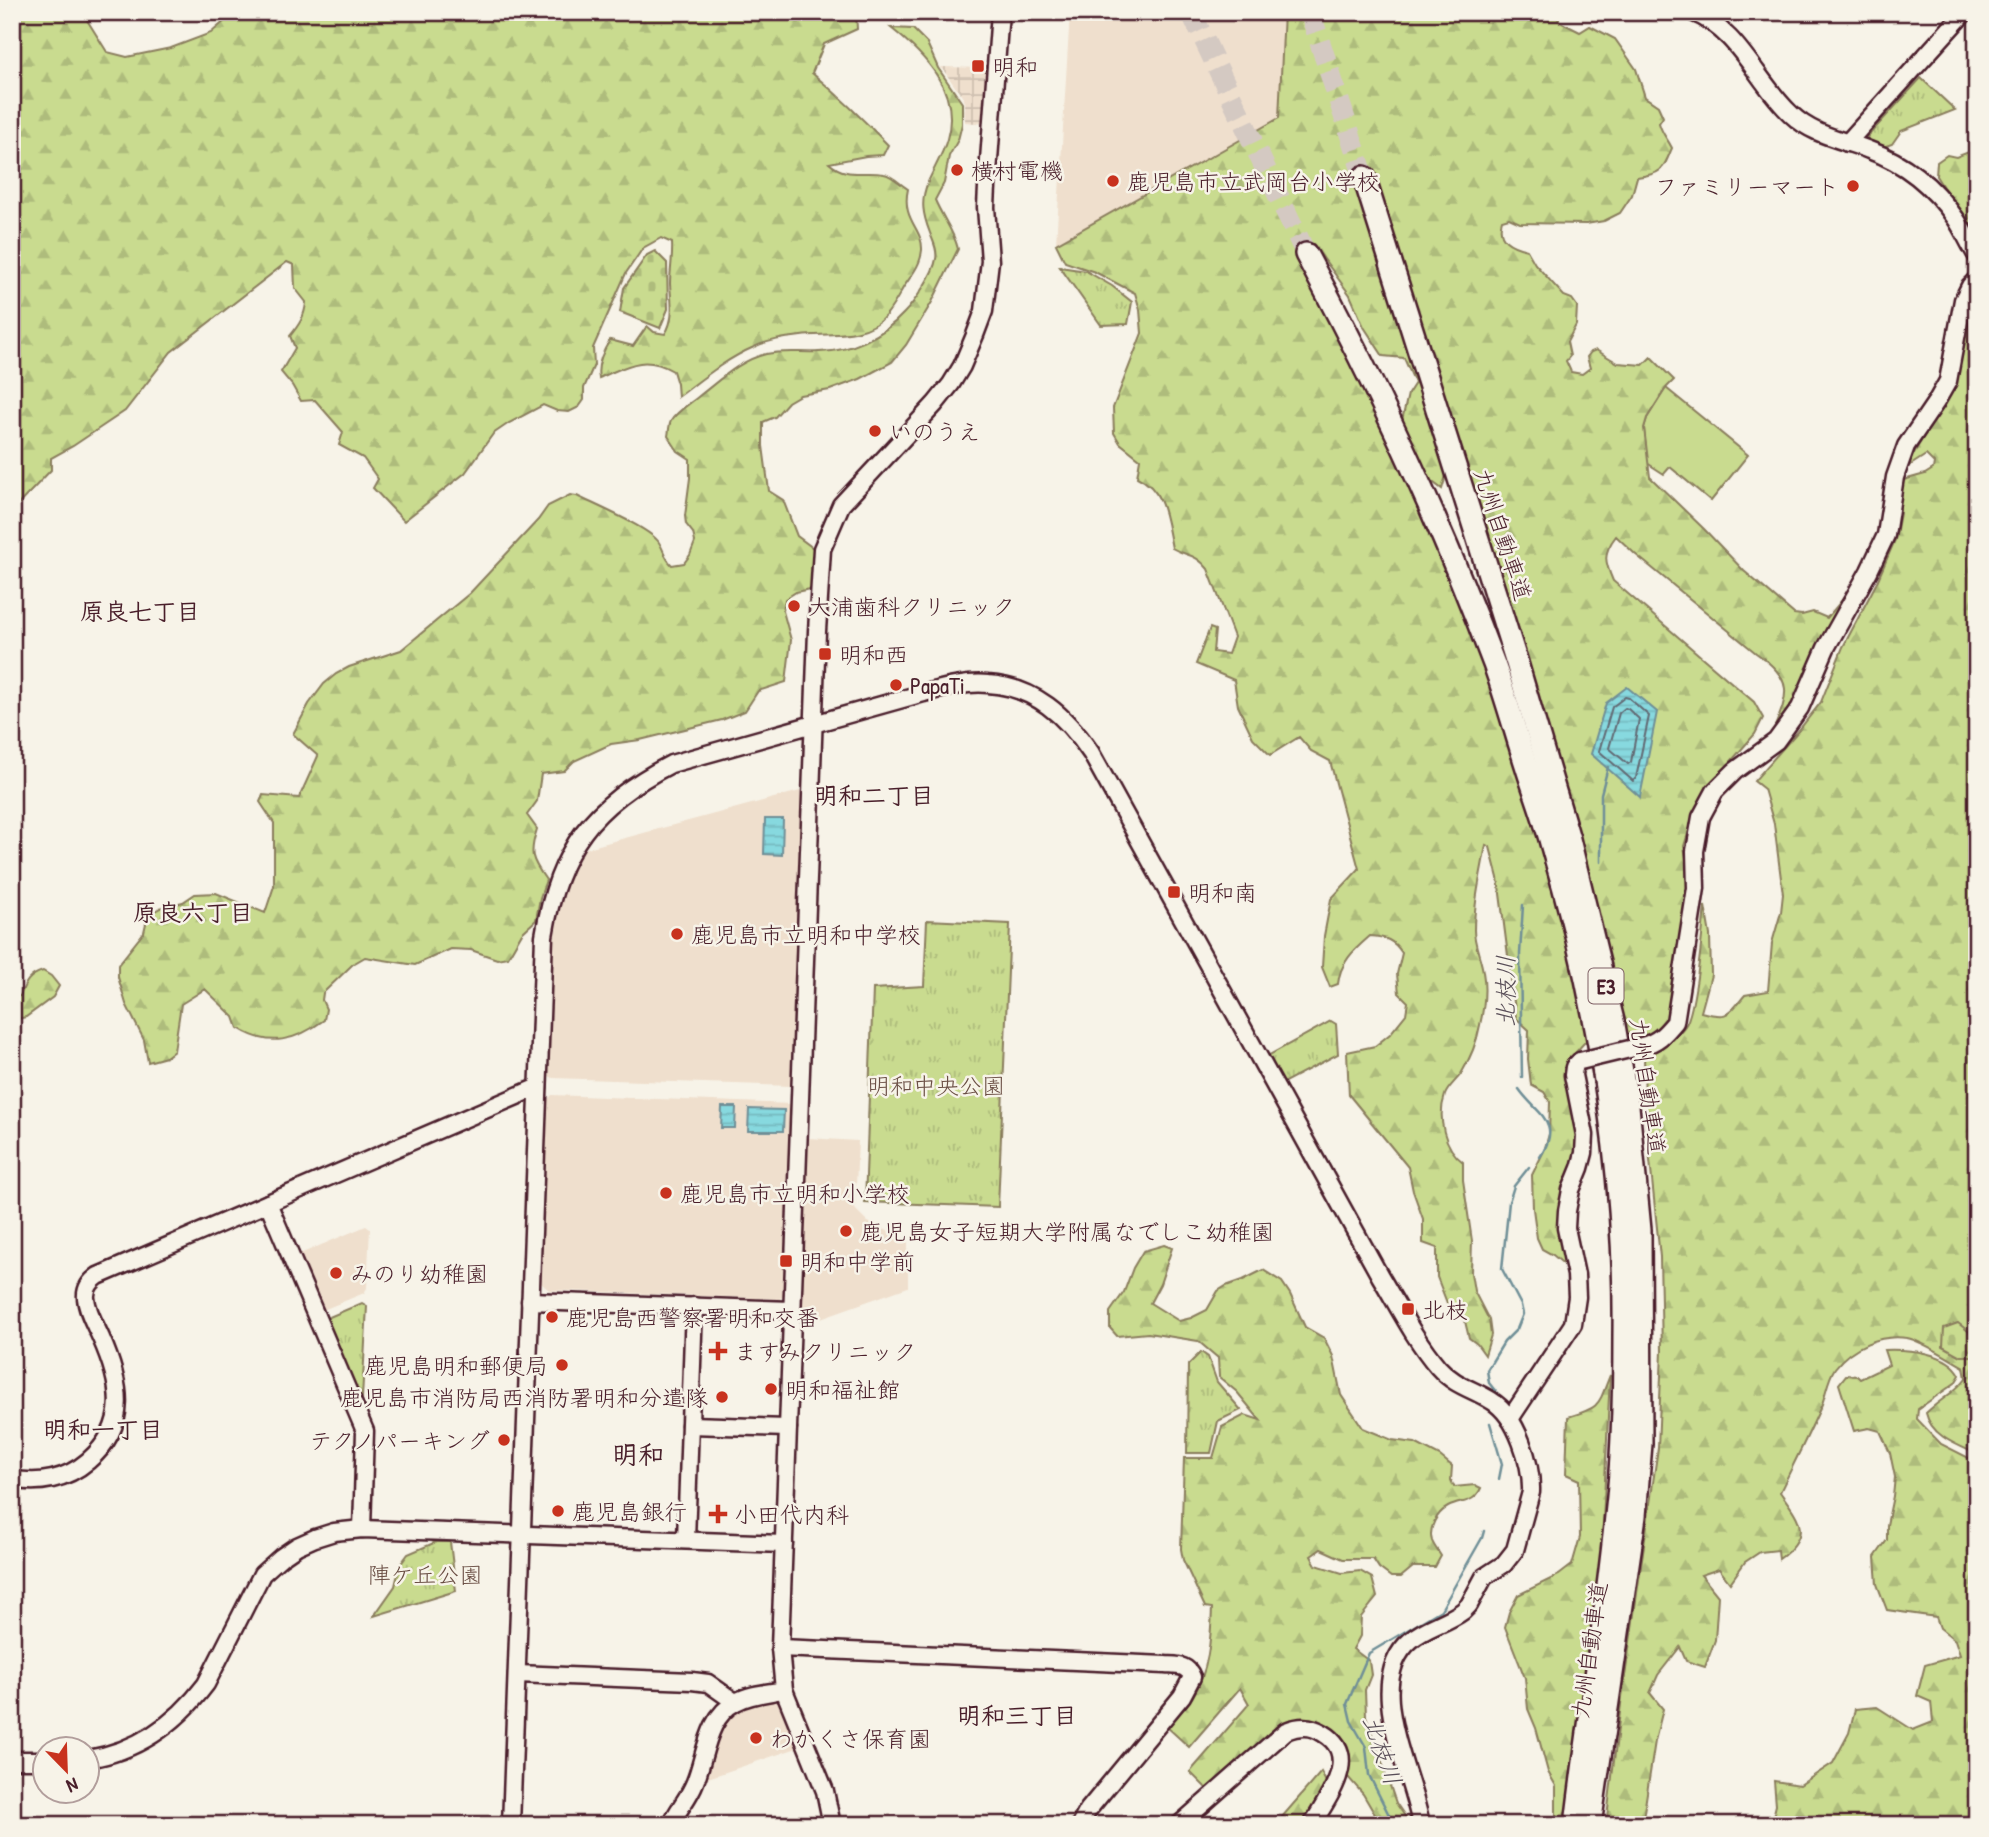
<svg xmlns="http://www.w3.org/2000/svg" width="1989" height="1837" font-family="'Patrick Hand','Klee One',sans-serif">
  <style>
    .built { fill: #efdfcd }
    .industrial { fill: url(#industrial-grid) }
    .grass { fill: #c9db8f; stroke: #8a7d5d; stroke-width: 2 }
    .forest { fill: url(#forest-firs); stroke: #8a7d5d; stroke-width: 2 }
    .cemetery { fill: url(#cemetery-stones); stroke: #8a7d5d; stroke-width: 2 }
    .park { fill: url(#park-tufts); stroke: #8a7d5d; stroke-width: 2 }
    .water { fill: url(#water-rules); stroke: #6f8f97; stroke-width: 2 }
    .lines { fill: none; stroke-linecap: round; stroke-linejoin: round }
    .shore { stroke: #626973; stroke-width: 2 }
    .stream { stroke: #6f8f97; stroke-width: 2.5 }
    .highway-tunnel { stroke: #d4c9c2; stroke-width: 21; stroke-dasharray: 21 10; stroke-linecap: butt }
    .secondary-casing { stroke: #4a1f2b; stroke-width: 21 }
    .highway-casing { stroke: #4a1f2b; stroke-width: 26 }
    .secondary { stroke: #f7f3e8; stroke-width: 16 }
    .highway { stroke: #f7f3e8; stroke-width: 21 }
    .secondary-bridge-casing { stroke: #4a1f2b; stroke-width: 21; stroke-linecap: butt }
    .secondary-bridge { stroke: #f7f3e8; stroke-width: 16 }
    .poi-dot { fill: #c8321e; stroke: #f7f3e8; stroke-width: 2.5 }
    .labels { text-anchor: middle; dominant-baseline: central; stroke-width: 5; stroke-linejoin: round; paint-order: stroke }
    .shield { fill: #f7f3e8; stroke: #7e5f64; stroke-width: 2 }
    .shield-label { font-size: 21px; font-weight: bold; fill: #4a1f2b }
    .poi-label { font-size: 23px; fill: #4a1f2b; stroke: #f7f3e8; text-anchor: start }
    .street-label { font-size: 23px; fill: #4a1f2b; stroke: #f7f3e8 }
    .park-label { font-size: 23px; fill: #6a4e44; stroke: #f7f3e8 }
    .neighbourhood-label { font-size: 24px; font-weight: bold; fill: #4a1f2b; stroke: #f7f3e8 }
    .water-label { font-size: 24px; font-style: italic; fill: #594e58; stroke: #f7f3e8 }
    .quarter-label { font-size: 26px; font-weight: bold; fill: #4a1f2b; stroke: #f7f3e8 }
  </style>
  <defs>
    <pattern id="industrial-grid" width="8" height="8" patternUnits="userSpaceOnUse" patternTransform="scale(1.75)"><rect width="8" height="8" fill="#efdfcd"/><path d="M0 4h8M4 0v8" fill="none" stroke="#cebfb0"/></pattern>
    <pattern id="forest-firs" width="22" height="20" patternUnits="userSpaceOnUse" patternTransform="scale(1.75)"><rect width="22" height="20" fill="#c9db8f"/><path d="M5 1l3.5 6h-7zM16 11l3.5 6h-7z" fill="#aebc7c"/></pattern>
    <pattern id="cemetery-stones" width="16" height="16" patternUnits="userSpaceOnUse" patternTransform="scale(1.75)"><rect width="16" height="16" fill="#c9db8f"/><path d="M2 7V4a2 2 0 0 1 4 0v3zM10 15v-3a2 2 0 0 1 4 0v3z" fill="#aebc7c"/></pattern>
    <pattern id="park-tufts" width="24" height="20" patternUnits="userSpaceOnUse" patternTransform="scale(1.75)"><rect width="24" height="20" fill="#c9db8f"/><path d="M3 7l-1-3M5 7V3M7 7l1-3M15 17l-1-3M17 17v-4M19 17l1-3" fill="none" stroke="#aebc7c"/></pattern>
    <pattern id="water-rules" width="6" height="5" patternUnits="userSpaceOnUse" patternTransform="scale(1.75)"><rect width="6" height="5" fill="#87d9df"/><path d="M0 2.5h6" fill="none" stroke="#76bac0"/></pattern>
  </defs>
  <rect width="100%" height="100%" fill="#f7f3e8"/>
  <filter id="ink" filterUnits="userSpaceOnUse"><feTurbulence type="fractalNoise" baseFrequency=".0143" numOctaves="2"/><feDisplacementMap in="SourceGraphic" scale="14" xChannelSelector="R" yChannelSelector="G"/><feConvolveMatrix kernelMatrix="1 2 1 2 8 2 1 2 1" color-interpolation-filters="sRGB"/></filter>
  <g filter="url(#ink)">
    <g class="built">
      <polygon points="1070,12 1284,12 1279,118 1056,244"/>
      <polygon points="800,791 804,794 794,1084 791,1086 553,1078 549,1076 553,947 557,920 567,883 584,849"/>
      <polygon points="552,1095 791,1104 785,1296 779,1299 549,1290 541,1283 548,1099"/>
      <polygon points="808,1138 858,1141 855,1209 868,1222 908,1240 908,1287 801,1325"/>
      <polygon points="366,1226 370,1229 367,1288 364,1293 323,1310 320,1308 298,1258 300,1254"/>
      <polygon points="777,1701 797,1748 705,1779 723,1728 730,1718 739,1711 756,1704"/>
    </g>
    <polygon class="industrial" points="941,67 988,68 985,124 965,122 964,99"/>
    <polygon class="grass" points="1666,388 1748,455 1711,501 1670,467 1664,474 1647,463 1644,428 1647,418"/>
    <g class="forest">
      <path d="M12,12H82L107,52L127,57L171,48L211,33L235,12H856L857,29L824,44L812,73C839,96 864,120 888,145L883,155L866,156L829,163C847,179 863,170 884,174C892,175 901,185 908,189C901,220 923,228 922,250C921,265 911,276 903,288C898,297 893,307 886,315C867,339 828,333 801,336C784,338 769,340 754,347C726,359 702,379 678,397L677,384L673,371C644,354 627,366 599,378C596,365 603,351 610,340L633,346L647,326L654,332L665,334C675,319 671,301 670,284C670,270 673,257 672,243L661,238L643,248L626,273L593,348L594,365L584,388V400L579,407L569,412L557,411L543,405L509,423L493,434L465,473L404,521L373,488L378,479L363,458L339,445L343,432L315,400L301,401L292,385L281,372L295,348L290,336C299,325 305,316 306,302L295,288L294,265L287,262L171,352L125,411L73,446L51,458V470L12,511Z"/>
      <path d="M1284,12H1555L1560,22L1580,32L1590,26L1615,39L1636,69L1645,97L1658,106L1663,117L1659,123C1662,134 1667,138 1672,148C1663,170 1662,174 1637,177L1632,195L1620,213L1604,221L1586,224L1520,223L1509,218L1502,220C1496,240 1511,246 1527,250L1535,264L1564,296L1572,299L1577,306L1576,325L1567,342L1570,356L1566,361L1571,372L1582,374L1590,368L1587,357L1591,352L1596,350L1618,363L1643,365L1651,357L1674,380L1666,388L1647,418L1644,428L1650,477L1704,529L1744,571L1794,614L1802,615L1813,612L1827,618L1847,594L1853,591L1797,709L1770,738C1787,697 1798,682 1756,653L1635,554L1616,536C1602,554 1605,562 1613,581L1754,702L1763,718L1755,734L1719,775L1693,818L1684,846L1689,875V902L1673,1014L1655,1032L1642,1039L1625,1043L1420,332L1416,304L1403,269L1358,179L1373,241L1448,469L1442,489L1426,477L1401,425L1408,394L1415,383L1404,358L1383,356L1364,327L1350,295L1318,251L1300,260L1353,361L1488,662L1540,829L1593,1033L1575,1053L1569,1069L1579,1153L1571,1174L1573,1272L1553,1255L1542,1249L1537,1238L1533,1209L1532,1175L1544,1151L1549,1134L1550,1102L1544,1092L1531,1085L1528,1059L1529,1030L1516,1018L1498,878L1490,847L1486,845C1481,873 1474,902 1474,930C1474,944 1481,958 1483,972C1486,988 1484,1008 1480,1025C1477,1042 1470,1059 1461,1074C1456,1081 1448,1087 1445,1095C1437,1118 1444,1148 1463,1162V1180L1472,1241L1471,1273L1474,1291L1489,1320L1491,1335L1485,1355L1477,1344L1469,1338L1464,1317L1447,1303L1437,1277V1248L1423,1243V1219L1413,1191L1408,1167L1349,1095L1347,1052L1375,1046L1390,1034L1406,1014L1408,1002L1399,993L1397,974L1402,953C1394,940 1385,937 1370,936C1354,950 1340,962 1338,984L1330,987L1322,967L1324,936L1331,899L1359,869L1330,761L1311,751L1299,737L1270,755L1253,738L1238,706L1234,680L1196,664L1210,628L1215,630L1213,652L1228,654L1234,637L1208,569C1194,552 1187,557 1172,548C1166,520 1165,490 1137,477L1140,459L1120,443L1114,433L1113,408L1142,333L1140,310L1135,293L1095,272L1065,262L1056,244L1279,118Z"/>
      <path d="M891,28L913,29L927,43L938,68L962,103V124L958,140L949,156L944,183L935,200C942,217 954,231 958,249L932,302L906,345L892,362L860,379L830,390L800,395L788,402L775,417L763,422V446L769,491L783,500L797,536L817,551L815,588L796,592L785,599L783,611L791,640L786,682L758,691L745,711L722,720L640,740L611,744L574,761L564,771L541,774L537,801L527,815L537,829C529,854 531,859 546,880L540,898L536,920L522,933L508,957L497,959L471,950L451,949L415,965L365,957L353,964L323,993L322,1000L326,1009L324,1020C296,1041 269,1048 238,1028L234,1017L205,989L181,1004L174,1051L166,1057L148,1062L144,1040L126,1004L118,977V965L144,932L148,915L162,907L183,902L195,894L216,893L265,913L274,886V823L260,802L263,795L299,798L318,756L293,734L309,704L324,684L336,674L349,667L401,650L470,593L538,520L548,506L570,495L577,496C595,505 647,527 658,541C664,549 664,558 672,565L684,563L690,555L695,542L693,533L686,524L685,516L690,478V459L678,451L668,436C669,431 669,424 671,421C677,411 691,403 699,396C720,380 740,360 766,354C785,350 801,353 819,352C850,352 883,336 904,313C914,303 934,273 936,259C938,250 933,241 930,233C923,215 920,201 928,182C934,168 943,154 947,139C961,91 925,55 891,28Z"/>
      <polygon points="1977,139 1977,234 1962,211 1943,187 1936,176 1937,162 1947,155 1956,157 1969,152 1971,141"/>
      <path d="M1977,295V1454C1957,1445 1931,1436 1926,1413C1939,1400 1955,1393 1966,1378L1964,1367C1949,1359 1923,1341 1907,1338C1880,1334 1851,1347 1835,1368C1828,1378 1826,1393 1822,1404C1809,1434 1794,1463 1780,1492C1800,1520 1813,1534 1779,1559L1778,1550L1760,1552L1745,1562L1730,1583L1719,1569L1701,1575L1718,1596L1715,1640L1705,1667L1686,1661L1680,1647L1658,1675L1650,1693L1663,1709L1655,1741L1642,1825H1606L1621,1704L1658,1448L1662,1351L1660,1257L1645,1112L1644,1054C1659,1047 1675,1040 1685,1026C1695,1013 1703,928 1705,906L1710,935L1711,975L1701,1012C1728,1019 1727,1016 1745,995L1768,991L1772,943L1781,912L1783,894L1774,824L1764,789L1754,781L1799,730L1821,702L1843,647L1876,584L1895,540L1900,513V481L1925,474L1933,469L1934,463L1926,455L1906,468C1921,438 1942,412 1954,381C1962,363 1964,326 1968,305L1973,297Z"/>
      <path d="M43,971L51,976L59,986L53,997L26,1017L12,1020V997L20,996C25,983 29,975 43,971Z"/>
      <path d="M1164,1245L1172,1248L1160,1284L1150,1303L1179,1321L1191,1318L1207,1310L1218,1291L1226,1286L1243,1280L1263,1270L1282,1282L1290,1294L1305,1327L1324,1338L1333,1356L1341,1395L1363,1428L1392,1440L1415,1443L1440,1456L1452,1466L1451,1480L1454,1487L1475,1485L1481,1488C1474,1504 1462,1500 1448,1507C1437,1513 1428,1528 1432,1541C1434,1546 1438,1551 1441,1556L1435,1567H1413L1401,1577H1391L1379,1568L1373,1559H1343L1321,1549L1311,1556L1316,1565L1342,1573L1360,1571L1372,1578L1377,1597L1361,1617L1360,1636L1353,1649L1369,1661L1371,1675L1365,1690L1366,1716L1396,1803L1411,1825H1375L1377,1818L1363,1794L1347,1776C1350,1743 1341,1733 1312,1720L1208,1790L1190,1772L1249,1704L1240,1688L1189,1747L1167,1727C1175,1717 1185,1708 1192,1698C1209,1672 1211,1637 1212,1608L1205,1607L1183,1560L1181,1549L1184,1458H1213L1222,1427L1245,1415L1260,1420L1237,1392L1219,1377L1218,1358L1198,1341L1148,1333L1117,1336L1110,1328V1312L1124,1292L1133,1268L1143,1251Z"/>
      <path d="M1884,1350C1907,1349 1949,1352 1960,1375L1955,1383L1918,1409L1917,1419L1941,1444L1977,1462V1822L1974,1825H1771L1776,1805L1774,1781L1800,1785L1833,1763L1849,1733L1855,1709L1877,1707L1913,1730L1933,1722L1931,1702L1917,1696L1925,1665L1960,1655L1955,1640L1940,1628L1936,1617L1887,1610L1877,1584L1875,1557L1887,1540V1525L1893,1496L1895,1477L1890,1453L1880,1431L1869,1428L1854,1431L1839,1384L1846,1375L1857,1376L1860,1379L1889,1365Z"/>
      <path d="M1610,1375L1599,1607L1565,1825H1556V1786L1548,1772L1536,1728L1528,1709L1525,1678L1505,1627L1509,1612L1518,1595L1559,1575L1572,1565L1580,1537L1579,1480L1566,1474L1568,1417C1601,1407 1598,1406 1610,1375Z"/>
      <polygon points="1321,1772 1327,1784 1304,1825 1275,1825"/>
    </g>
    <g class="cemetery">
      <polygon points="655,251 667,263 668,309 660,328 620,312 624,288 647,255"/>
      <polygon points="1958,1323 1977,1338 1977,1356 1961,1356 1943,1346 1944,1328"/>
    </g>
    <g class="park">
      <polygon points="1921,78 1955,110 1901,131 1892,144 1883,147 1868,140 1867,137"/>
      <polygon points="1060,267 1086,271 1112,286 1132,302 1128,324 1101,325"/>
      <polygon points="927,920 1010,924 998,1207 865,1202 873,989 924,986"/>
      <polygon points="1331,1021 1336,1024 1338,1054 1281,1084 1266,1057"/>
      <polygon points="362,1303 367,1306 362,1398 358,1399 326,1323 327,1318"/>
      <polygon points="1201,1352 1208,1357 1217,1382 1241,1410 1218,1421 1211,1453 1187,1453 1188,1365"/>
      <polygon points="436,1542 450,1542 456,1591 374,1616 395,1586 400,1565 408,1554"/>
    </g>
    <g class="water">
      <polygon points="1627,687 1657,712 1640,797 1591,754 1606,703"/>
      <polygon points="765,819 783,819 782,855 764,854"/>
      <polygon points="722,1107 736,1107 735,1128 721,1128"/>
      <polygon points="749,1109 784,1110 783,1131 748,1131"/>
    </g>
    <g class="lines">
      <g class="shore">
        <polygon points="1625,697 1629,698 1649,716 1636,778 1633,781 1599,751 1612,707"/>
        <polygon points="1625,708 1628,709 1639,719 1631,762 1628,764 1609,748 1619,713"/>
      </g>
      <g class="stream">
        <polyline points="1601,862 1601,794 1608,767"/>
        <polyline points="1522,1077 1520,954 1523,905"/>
        <path d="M1519,1089C1536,1114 1564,1121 1540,1157"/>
        <polyline points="1501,1398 1489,1383 1487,1370 1504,1342 1517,1329 1523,1314 1521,1305 1502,1269 1509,1202 1514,1186 1529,1167"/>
        <polyline points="1490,1423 1502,1464 1499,1479"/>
        <polyline points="1394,1825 1369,1775 1366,1747 1351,1721 1347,1704 1369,1653 1441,1610 1482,1538 1484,1531"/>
      </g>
      <g class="highway-tunnel">
        <polyline points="1191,12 1306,254"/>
        <polyline points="1310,12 1364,177"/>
      </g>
      <defs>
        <g id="secondary">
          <path d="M1692,12C1740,31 1756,82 1792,115C1813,135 1843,140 1869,150C1906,163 1934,187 1956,219C1964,231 1969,244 1977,256"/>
          <polyline points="1847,143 1965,12"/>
          <path d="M1642,1046C1658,1042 1665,1034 1675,1022L1696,888L1695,851L1701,817L1715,791L1735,771L1776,741L1800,708L1826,648L1869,571L1886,535L1895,477L1906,446L1936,402L1948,381L1963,300L1970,286L1977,279"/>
          <polyline points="268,1203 365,1431 362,1529"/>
          <polyline points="530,1301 792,1310"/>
          <polyline points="1510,1419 1573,1324 1577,1297 1576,1275 1566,1228 1567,1211 1571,1190 1580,1168 1584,1153 1585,1135 1573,1075 1574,1067 1580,1061"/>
          <polyline points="690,1425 788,1428"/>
          <path d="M12,1479C39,1485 67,1479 88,1461C130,1425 121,1383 101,1338C96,1326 87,1312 86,1298C85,1288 91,1281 98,1276L538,1087"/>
          <polyline points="686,1540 694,1306"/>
          <path d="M780,1648L1165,1665C1177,1666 1187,1664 1192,1677L1182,1696L1088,1810L1080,1825"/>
          <polyline points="517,1674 692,1681 708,1683 735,1702"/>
          <path d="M88,1759C138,1751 176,1724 206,1684L262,1574L281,1557L297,1546L315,1538L334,1532L362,1529L784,1544"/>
          <polyline points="12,1760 46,1760"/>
          <path d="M511,1825L544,936C558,849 593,804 671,764L924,693C944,688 966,682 988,684C1035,687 1066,716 1091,753L1380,1276C1398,1306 1415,1340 1438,1367C1456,1387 1472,1388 1492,1401C1517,1416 1532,1465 1531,1492L1515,1550L1504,1564L1484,1577L1469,1605L1463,1611C1447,1623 1426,1627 1411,1640C1361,1682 1413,1773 1421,1825"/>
          <path d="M671,1825C677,1810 689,1798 695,1782C706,1755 707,1717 736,1702C750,1694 768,1693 784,1690"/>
          <polyline points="832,1825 825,1791 784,1690 780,1648 817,631 822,549 841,505 935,404 951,384 962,366 975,335 984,311 990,261 986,207 987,187 1000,12"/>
          <path d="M1179,1825L1286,1731C1299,1726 1310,1725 1323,1733C1362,1756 1327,1798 1312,1825"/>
        </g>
        <g id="highway">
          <polyline points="1364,177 1517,663 1569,839 1614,1025 1628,1106 1640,1230 1641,1444 1635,1516 1590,1825"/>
          <path d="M1306,254C1377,387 1441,522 1494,664C1506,697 1515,731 1526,765C1534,791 1544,817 1551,843C1598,1002 1626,1170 1624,1336C1624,1396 1623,1457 1616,1516C1606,1619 1588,1722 1576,1825"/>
        </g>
      </defs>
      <use href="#secondary" class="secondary-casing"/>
      <use href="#highway" class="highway-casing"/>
      <use href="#secondary" class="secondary"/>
      <use href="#highway" class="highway"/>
      <defs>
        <polyline id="secondary-bridge" points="1580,1061 1642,1046"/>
      </defs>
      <use href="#secondary-bridge" class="secondary-bridge-casing"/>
      <use href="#secondary-bridge" class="secondary-bridge"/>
    </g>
  </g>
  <g class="poi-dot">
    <rect x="971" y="59" width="14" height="14" rx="3.5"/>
    <circle cx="957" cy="170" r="7"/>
    <circle cx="1113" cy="181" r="7"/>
    <circle cx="1853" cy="186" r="7"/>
    <circle cx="875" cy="431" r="7"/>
    <circle cx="794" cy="606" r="7"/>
    <rect x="818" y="647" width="14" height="14" rx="3.5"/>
    <circle cx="896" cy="685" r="7"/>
    <rect x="1167" y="885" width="14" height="14" rx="3.5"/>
    <circle cx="677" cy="934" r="7"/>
    <circle cx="666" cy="1193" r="7"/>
    <circle cx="846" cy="1231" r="7"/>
    <rect x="779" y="1254" width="14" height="14" rx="3.5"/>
    <circle cx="336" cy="1273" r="7"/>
    <rect x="1401" y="1302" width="14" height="14" rx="3.5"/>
    <circle cx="552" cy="1317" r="7"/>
    <path d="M714.5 1340.5h7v7h7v7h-7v7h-7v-7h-7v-7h7z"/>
    <circle cx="562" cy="1365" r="7"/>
    <circle cx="771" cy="1389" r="7"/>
    <circle cx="722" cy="1397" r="7"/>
    <circle cx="504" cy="1440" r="7"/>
    <circle cx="558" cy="1511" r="7"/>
    <path d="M714.5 1503.5h7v7h7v7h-7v7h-7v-7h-7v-7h7z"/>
    <circle cx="756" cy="1738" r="7"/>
  </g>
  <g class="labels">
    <rect class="shield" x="1588.5" y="968.5" width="35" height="35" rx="5"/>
    <g class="shield-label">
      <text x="1606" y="986">E3</text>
    </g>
    <g class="poi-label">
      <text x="992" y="66">明和</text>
      <text x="971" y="170">横村電機</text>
      <text x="1127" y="181">鹿児島市立武岡台小学校</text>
      <text x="1839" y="186" text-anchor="end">ファミリーマート</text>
      <text x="889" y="431">いのうえ</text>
      <text x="808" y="606">大浦歯科クリニック</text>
      <text x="839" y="654">明和西</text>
      <text x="910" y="685">PapaTi</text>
      <text x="1188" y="892">明和南</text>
      <text x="691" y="934">鹿児島市立明和中学校</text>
      <text x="680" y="1193">鹿児島市立明和小学校</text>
      <text x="860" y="1231">鹿児島女子短期大学附属なでしこ幼稚園</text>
      <text x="800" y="1261">明和中学前</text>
      <text x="350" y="1273">みのり幼稚園</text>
      <text x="1422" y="1309">北枝</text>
      <text x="566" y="1317">鹿児島西警察署明和交番</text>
      <text x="734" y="1351">ますみクリニック</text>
      <text x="548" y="1365" text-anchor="end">鹿児島明和郵便局</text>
      <text x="785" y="1389">明和福祉館</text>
      <text x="708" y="1397" text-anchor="end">鹿児島市消防局西消防署明和分遣隊</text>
      <text x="490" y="1440" text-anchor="end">テクノパーキング</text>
      <text x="572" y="1511">鹿児島銀行</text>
      <text x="734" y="1514">小田代内科</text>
      <text x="770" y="1738">わかくさ保育園</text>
    </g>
    <g class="street-label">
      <text transform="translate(1503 534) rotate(72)">九州自動車道</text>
      <text transform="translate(1648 1086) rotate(82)">九州自動車道</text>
      <text transform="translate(1589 1650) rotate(-82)">九州自動車道</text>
    </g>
    <g class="park-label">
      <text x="936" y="1085">明和中央公園</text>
      <text x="425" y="1574">陣ケ丘公園</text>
    </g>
    <g class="neighbourhood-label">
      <text x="140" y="611">原良七丁目</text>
      <text x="874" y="795">明和二丁目</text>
      <text x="193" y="912">原良六丁目</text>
      <text x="103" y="1429">明和一丁目</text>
      <text x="1017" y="1715">明和三丁目</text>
    </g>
    <g class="water-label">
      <text transform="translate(1505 991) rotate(-90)">北枝川</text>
      <text transform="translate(1383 1750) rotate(71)">北枝川</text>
    </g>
    <g class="quarter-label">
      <text x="638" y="1454">明和</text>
    </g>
  </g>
  <rect width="1989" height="1837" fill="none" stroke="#f7f3e8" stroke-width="42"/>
  <rect x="21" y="21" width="1947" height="1795" fill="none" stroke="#4a1f2b" stroke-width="2.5" filter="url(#ink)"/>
  <g transform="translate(66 1770) rotate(157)"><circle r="33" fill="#f7f3e8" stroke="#b29e9c" stroke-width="2"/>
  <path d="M0-5L12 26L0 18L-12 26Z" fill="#c8321e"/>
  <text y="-10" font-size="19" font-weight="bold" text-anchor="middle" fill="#4a1f2b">N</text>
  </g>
</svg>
